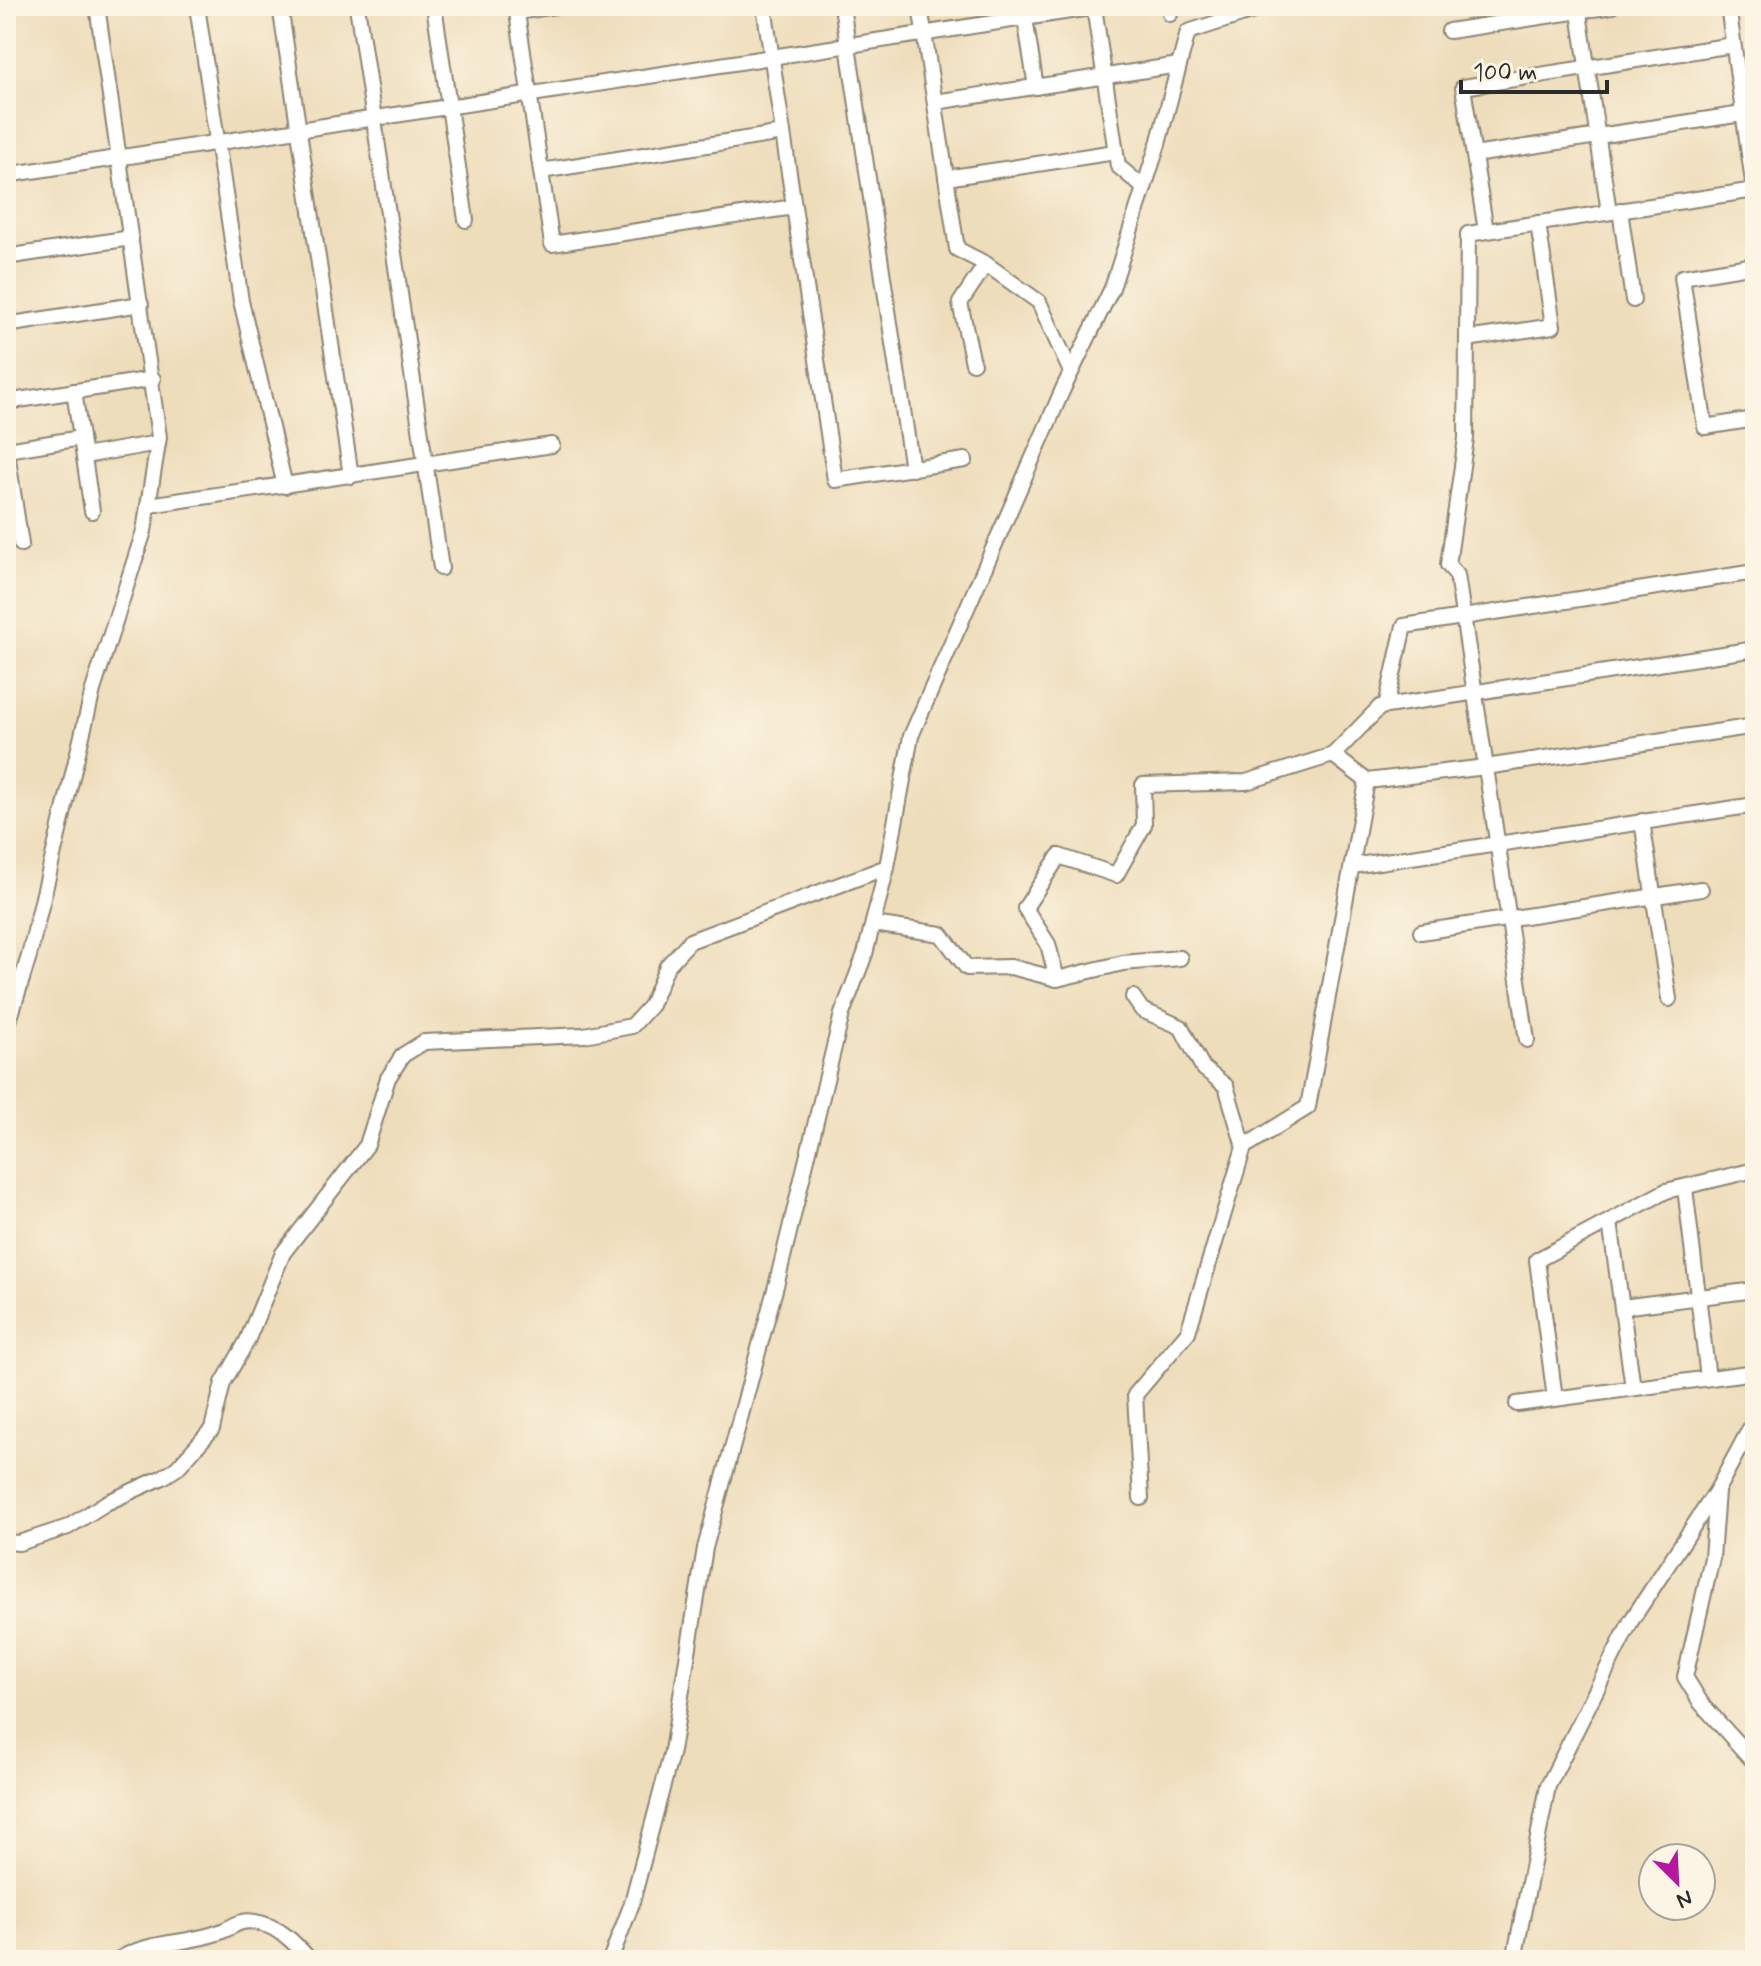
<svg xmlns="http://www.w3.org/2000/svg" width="1761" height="1966" font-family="Mynerve,sans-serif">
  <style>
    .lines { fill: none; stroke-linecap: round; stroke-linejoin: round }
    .minor-casing { stroke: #8c8473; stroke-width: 18 }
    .minor { stroke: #fff; stroke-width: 14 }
  </style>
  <rect width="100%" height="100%" fill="#fcf5e5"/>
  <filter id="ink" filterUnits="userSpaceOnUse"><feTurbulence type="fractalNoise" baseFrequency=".0125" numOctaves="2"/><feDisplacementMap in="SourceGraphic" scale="16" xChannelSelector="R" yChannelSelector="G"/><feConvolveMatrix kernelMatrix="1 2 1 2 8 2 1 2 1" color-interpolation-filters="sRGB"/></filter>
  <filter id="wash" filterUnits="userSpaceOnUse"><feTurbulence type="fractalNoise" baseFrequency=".006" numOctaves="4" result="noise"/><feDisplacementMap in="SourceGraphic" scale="32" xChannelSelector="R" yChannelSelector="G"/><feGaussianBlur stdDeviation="1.8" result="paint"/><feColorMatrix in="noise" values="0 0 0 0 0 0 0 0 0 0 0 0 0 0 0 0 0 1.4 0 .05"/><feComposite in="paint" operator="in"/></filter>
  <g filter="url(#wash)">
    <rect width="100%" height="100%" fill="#edb"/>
  </g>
  <g filter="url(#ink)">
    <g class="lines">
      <defs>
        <g id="minor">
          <polyline points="197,6 241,301 285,486"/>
          <polyline points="280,6 351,476"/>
          <polyline points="357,6 441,568"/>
          <polyline points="434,6 466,220"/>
          <polyline points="516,6 552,244 794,207"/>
          <polyline points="764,6 835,480 965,460"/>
          <polyline points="842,6 912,469"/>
          <polyline points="920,6 957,249 986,264 1039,302 1071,372"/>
          <polyline points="1023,6 1036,87"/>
          <polyline points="1169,6 1170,14"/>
          <polyline points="1578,6 1609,212"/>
          <polyline points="1728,6 1755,196"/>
          <polyline points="1094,7 1118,166 1144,188"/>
          <polyline points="517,12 555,6"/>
          <polyline points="1449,31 1612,6"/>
          <polyline points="935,102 1179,65"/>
          <polyline points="1474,155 1755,112"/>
          <polyline points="541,171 783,133"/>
          <polyline points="6,175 1103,6"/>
          <polyline points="946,178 1115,152"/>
          <polyline points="1620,210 1633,300"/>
          <polyline points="1486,231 1463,87 1733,45"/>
          <polyline points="6,257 131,238"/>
          <polyline points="1755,265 1682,277 1705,427 1755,419"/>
          <polyline points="6,325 141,304"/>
          <polyline points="1467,339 1553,326 1538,223"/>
          <polyline points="973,363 960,303 986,264"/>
          <polyline points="74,391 92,511"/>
          <polyline points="6,402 153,379"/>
          <polyline points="6,446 21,544"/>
          <polyline points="7,450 81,438"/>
          <polyline points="84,456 158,443"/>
          <polyline points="149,505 552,445"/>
          <polyline points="1386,706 1404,626 1755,572"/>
          <polyline points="1367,781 1486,767 1755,726"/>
          <polyline points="1642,821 1669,999"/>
          <polyline points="1352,866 1755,805"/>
          <polyline points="873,924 941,934 967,968 1011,967 1057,979 1123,963 1180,958"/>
          <polyline points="1421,932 1701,889"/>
          <polyline points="1057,979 1048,944 1025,908 1059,856 1116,875 1144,825 1143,785 1246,782 1333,755"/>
          <polyline points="1133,997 1142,1010 1181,1027 1203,1068 1226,1086 1244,1147"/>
          <polyline points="6,1031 29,956 93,690 144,531 159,437 97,6"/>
          <polyline points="1527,1040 1457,575 1448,565 1466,438 1468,234 1755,190"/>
          <polyline points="1755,1141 1755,1150"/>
          <polyline points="1685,1188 1708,1378"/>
          <polyline points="1610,1222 1633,1388"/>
          <polyline points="1622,1307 1755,1290"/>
          <polyline points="1555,1399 1537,1260 1666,1191 1755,1170"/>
          <polyline points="1517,1404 1755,1372"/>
          <polyline points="1717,1491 1712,1558 1685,1677 1701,1703 1755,1763"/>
          <polyline points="1141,1498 1135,1395 1188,1332 1244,1147 1308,1107 1367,781 1333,755 1380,707 1755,649"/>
          <polyline points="6,1542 19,1543 68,1527 106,1503 163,1477 177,1468 212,1429 223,1383 247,1341 283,1253 367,1145 388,1078 403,1055 424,1042 584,1035 632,1026 651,1005 667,966 690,941 887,867"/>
          <path d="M118,1960C150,1940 186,1945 220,1932C233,1927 240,1919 255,1922C279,1926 294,1942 310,1960"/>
          <polyline points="610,1960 631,1906 672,1751 705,1548 777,1282 842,1014 865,954 887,867 911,736 1063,389 1112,288 1158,144 1188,32 1269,6"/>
          <polyline points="1514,1960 1548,1786 1631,1621 1717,1490 1755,1419"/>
        </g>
      </defs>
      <use href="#minor" class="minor-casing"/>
      <use href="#minor" class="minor"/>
    </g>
  </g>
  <rect width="1761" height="1966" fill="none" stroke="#fcf5e5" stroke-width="32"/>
  <g transform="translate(1677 1882) rotate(156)"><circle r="38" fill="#fcf5e5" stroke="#a8a49b" stroke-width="2"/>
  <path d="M0-6L14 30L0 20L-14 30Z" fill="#b5179e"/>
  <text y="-12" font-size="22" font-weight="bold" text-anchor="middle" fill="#2b2b2b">N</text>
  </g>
  <path d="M1461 80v12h146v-12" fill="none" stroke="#2b2b2b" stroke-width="4"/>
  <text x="1473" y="80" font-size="24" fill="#2b2b2b" stroke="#fcf5e5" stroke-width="6" paint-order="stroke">100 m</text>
</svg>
